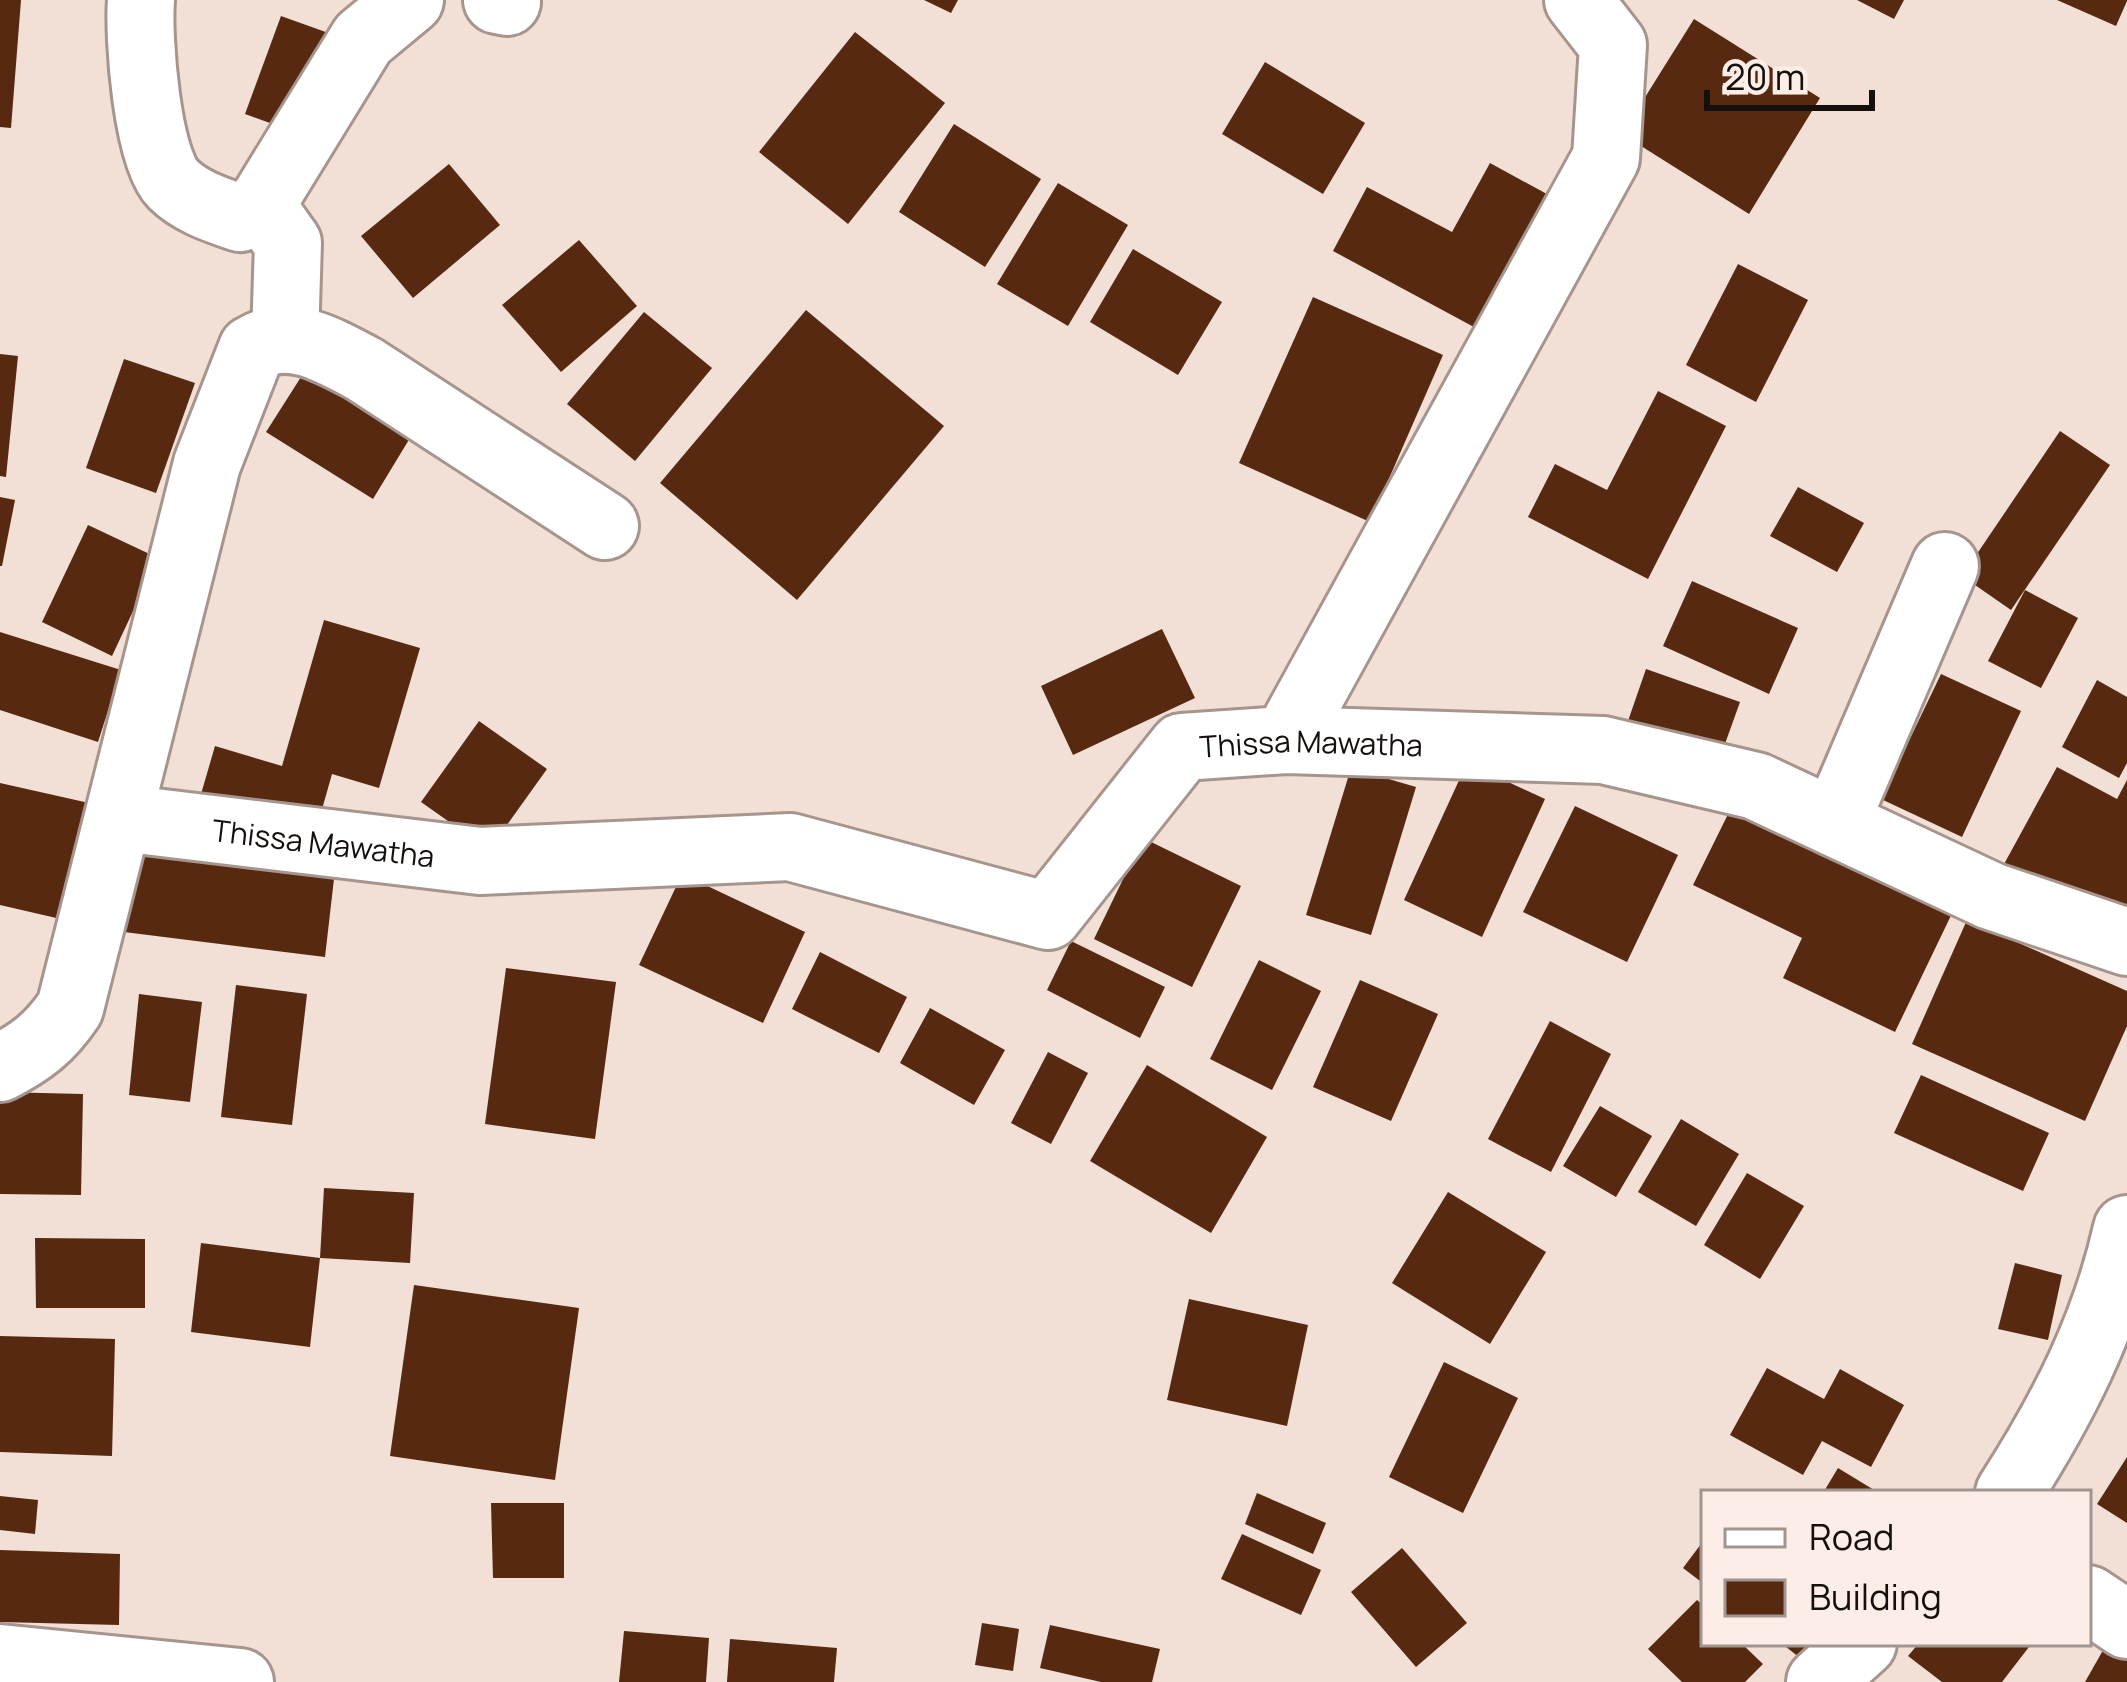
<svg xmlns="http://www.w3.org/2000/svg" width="2127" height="1682" font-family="Manrope,sans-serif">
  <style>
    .building { fill: #572911 }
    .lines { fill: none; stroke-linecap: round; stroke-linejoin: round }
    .minor-casing { stroke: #a6958d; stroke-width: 72 }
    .minor { stroke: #fff; stroke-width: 66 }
    .labels { text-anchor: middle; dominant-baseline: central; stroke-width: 12; stroke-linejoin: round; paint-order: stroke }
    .street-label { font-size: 30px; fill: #16100d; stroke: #fcede6 }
  </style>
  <rect width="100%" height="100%" fill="#f2dfd6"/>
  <g class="building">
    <polygon points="0,0 21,0 11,128 0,127"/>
    <polygon points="924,0 958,0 951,13"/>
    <polygon points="1857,0 1904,0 1894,19"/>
    <polygon points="2057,0 2127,0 2127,1 2116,26"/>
    <polygon points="281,16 334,35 298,133 245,114"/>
    <polygon points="1694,19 1820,98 1749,214 1622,134"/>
    <polygon points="855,32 945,103 848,224 759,152"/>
    <polygon points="1265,62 1365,123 1323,194 1222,134"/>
    <polygon points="954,124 1041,179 985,267 899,212"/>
    <polygon points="1490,163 1556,199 1485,333 1333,251 1367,187 1452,232"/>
    <polygon points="449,164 500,225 413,298 361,236"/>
    <polygon points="1058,183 1128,225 1068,326 997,284"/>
    <polygon points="579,240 637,306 561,372 502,305"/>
    <polygon points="1133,249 1222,302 1178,375 1090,322"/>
    <polygon points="1738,264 1808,300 1756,402 1686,365"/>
    <polygon points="1313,297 1443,355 1370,522 1239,463"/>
    <polygon points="806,310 944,426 797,600 660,483"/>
    <polygon points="644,312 712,368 635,461 567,404"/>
    <polygon points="0,354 18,356 6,477 0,476"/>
    <polygon points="124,359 195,383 156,493 86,468"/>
    <polygon points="308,366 413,433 373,499 266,432"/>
    <polygon points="1658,391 1726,426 1648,579 1528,517 1555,464 1607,490"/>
    <polygon points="2060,431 2110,465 2011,610 1962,576"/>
    <polygon points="1798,487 1864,523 1837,572 1770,536"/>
    <polygon points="0,497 15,500 2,566 0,566"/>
    <polygon points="88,525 158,558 112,656 42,622"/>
    <polygon points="1692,581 1798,628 1769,694 1663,646"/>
    <polygon points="2025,590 2078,618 2041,688 1988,661"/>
    <polygon points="324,620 420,648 379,788 332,774 315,834 199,801 215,746 282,766"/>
    <polygon points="1162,629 1195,698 1073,755 1041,686"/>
    <polygon points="0,632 121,670 98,742 0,710"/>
    <polygon points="1646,669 1740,702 1721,755 1628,721"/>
    <polygon points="1941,674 2021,711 1962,837 1881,799"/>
    <polygon points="2097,680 2127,697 2127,763 2119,778 2062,747"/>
    <polygon points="479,721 547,769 489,850 421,802"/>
    <polygon points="1467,763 1545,799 1482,937 1404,900"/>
    <polygon points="2057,767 2117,799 2127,780 2127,932 2003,866"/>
    <polygon points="1351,768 1416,787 1371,935 1306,915"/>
    <polygon points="0,783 89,803 65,920 0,905"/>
    <polygon points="1737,796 1957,903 1895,1032 1783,978 1802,938 1693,885"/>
    <polygon points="1575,806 1678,855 1627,962 1523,912"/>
    <polygon points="1143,838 1241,886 1192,987 1094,939"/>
    <polygon points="134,844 335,870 325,957 124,932"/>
    <polygon points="682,874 805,932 763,1023 639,965"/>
    <polygon points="1967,920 2127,991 2127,1026 2085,1121 1912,1044"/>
    <polygon points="1071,941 1165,987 1140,1038 1047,990"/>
    <polygon points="820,952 907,997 879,1053 792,1009"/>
    <polygon points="1259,960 1321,991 1272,1090 1210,1059"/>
    <polygon points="506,968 616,982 595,1139 485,1124"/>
    <polygon points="1360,980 1438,1014 1391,1121 1313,1087"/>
    <polygon points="236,985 307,994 292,1125 221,1117"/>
    <polygon points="139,994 202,1002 190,1102 129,1095"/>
    <polygon points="930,1008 1005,1050 974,1105 900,1063"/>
    <polygon points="1550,1021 1611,1054 1551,1172 1488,1139"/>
    <polygon points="1048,1052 1088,1073 1051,1144 1011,1123"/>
    <polygon points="1147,1065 1267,1137 1211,1233 1090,1161"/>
    <polygon points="1921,1075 2049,1133 2023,1191 1894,1133"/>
    <polygon points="0,1092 83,1094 81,1195 0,1194"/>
    <polygon points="1600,1106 1652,1136 1616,1197 1563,1166"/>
    <polygon points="1681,1119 1739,1154 1696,1226 1638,1192"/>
    <polygon points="1747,1173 1804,1206 1760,1279 1704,1245"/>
    <polygon points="324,1188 414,1193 410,1263 320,1258 310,1347 191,1332 201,1243 320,1258"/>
    <polygon points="1448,1192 1546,1252 1490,1344 1392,1283"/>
    <polygon points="35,1238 145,1239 145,1308 36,1308"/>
    <polygon points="2015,1263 2062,1275 2048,1340 1998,1329"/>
    <polygon points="414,1285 579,1308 555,1480 390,1456"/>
    <polygon points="1189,1299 1308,1325 1287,1426 1167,1400"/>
    <polygon points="0,1336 115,1339 112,1456 0,1452"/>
    <polygon points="1444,1362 1518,1398 1463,1513 1389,1477"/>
    <polygon points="1767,1368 1824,1399 1840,1369 1904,1405 1871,1467 1822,1441 1803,1475 1730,1435"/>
    <polygon points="2127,1457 2127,1523 2097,1504"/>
    <polygon points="1838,1468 1879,1493 1823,1493"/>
    <polygon points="1257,1493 1326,1523 1313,1554 1245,1524"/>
    <polygon points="0,1496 38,1500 35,1534 0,1530"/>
    <polygon points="491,1503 564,1503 564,1578 493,1578"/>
    <polygon points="1242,1534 1321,1570 1301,1615 1221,1579"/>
    <polygon points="1704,1540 1704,1584 1683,1568"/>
    <polygon points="1402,1548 1467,1623 1416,1667 1351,1592"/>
    <polygon points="0,1550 120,1554 119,1625 0,1622"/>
    <polygon points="1697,1600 1704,1606 1704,1643 1741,1643 1763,1664 1745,1682 1682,1682 1648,1649"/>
    <polygon points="982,1623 1019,1629 1013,1671 975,1665"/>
    <polygon points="1050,1625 1160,1649 1152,1682 1101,1682 1040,1668"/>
    <polygon points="624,1631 709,1638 706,1682 619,1682"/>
    <polygon points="730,1639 837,1648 834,1682 727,1682"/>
    <polygon points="1781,1643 1840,1643 1818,1672"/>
    <polygon points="1919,1643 2032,1643 2002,1682 1942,1682 1908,1656"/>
    <polygon points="2106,1645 2127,1657 2127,1682 2085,1682"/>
  </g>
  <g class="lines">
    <defs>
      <g id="minor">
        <path d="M141,0C138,38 147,158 173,184C191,202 217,210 240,218L261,205L363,39L410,0"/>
        <polyline points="497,0 507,2"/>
        <polyline points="261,205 288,243 285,338"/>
        <polyline points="1286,740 1606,158 1613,45 1578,0"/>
        <path id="s1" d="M121,818L480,861L790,847L1048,916L1182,747L1286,740L1603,750L1756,786L1991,896L2127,942"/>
        <polyline points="1835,823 1945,566"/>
        <path d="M0,1068C31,1052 50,1038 70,1008L207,464L252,349C289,326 330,351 364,369L605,526"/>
        <path d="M2009,1493C2063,1409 2105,1327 2127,1229"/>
        <polyline points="2088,1599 2127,1625"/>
        <polyline points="0,1658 240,1682"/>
        <polyline points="1820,1682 1863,1643"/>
      </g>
    </defs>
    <use href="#minor" class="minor-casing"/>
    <use href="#minor" class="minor"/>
  </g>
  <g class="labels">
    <g class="street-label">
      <text stroke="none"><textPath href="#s1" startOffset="1284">Thissa Mawatha</textPath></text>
      <text stroke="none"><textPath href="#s1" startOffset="204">Thissa Mawatha</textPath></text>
    </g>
  </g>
  <rect x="1701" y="1490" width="390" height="156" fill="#fcede6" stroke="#a0958f" stroke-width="3"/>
  <rect x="1725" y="1529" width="60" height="18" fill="#ffffff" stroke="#a0958f" stroke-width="3"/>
  <text x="1809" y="1550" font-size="36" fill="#16100d">Road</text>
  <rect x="1725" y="1580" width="60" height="36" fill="#572911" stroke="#a0958f" stroke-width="3"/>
  <text x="1809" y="1610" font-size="36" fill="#16100d">Building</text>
  <path d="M1707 90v18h165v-18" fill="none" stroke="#16100d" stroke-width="6"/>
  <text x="1725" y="90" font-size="36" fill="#16100d" stroke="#fcede6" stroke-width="9" paint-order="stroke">20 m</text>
</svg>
